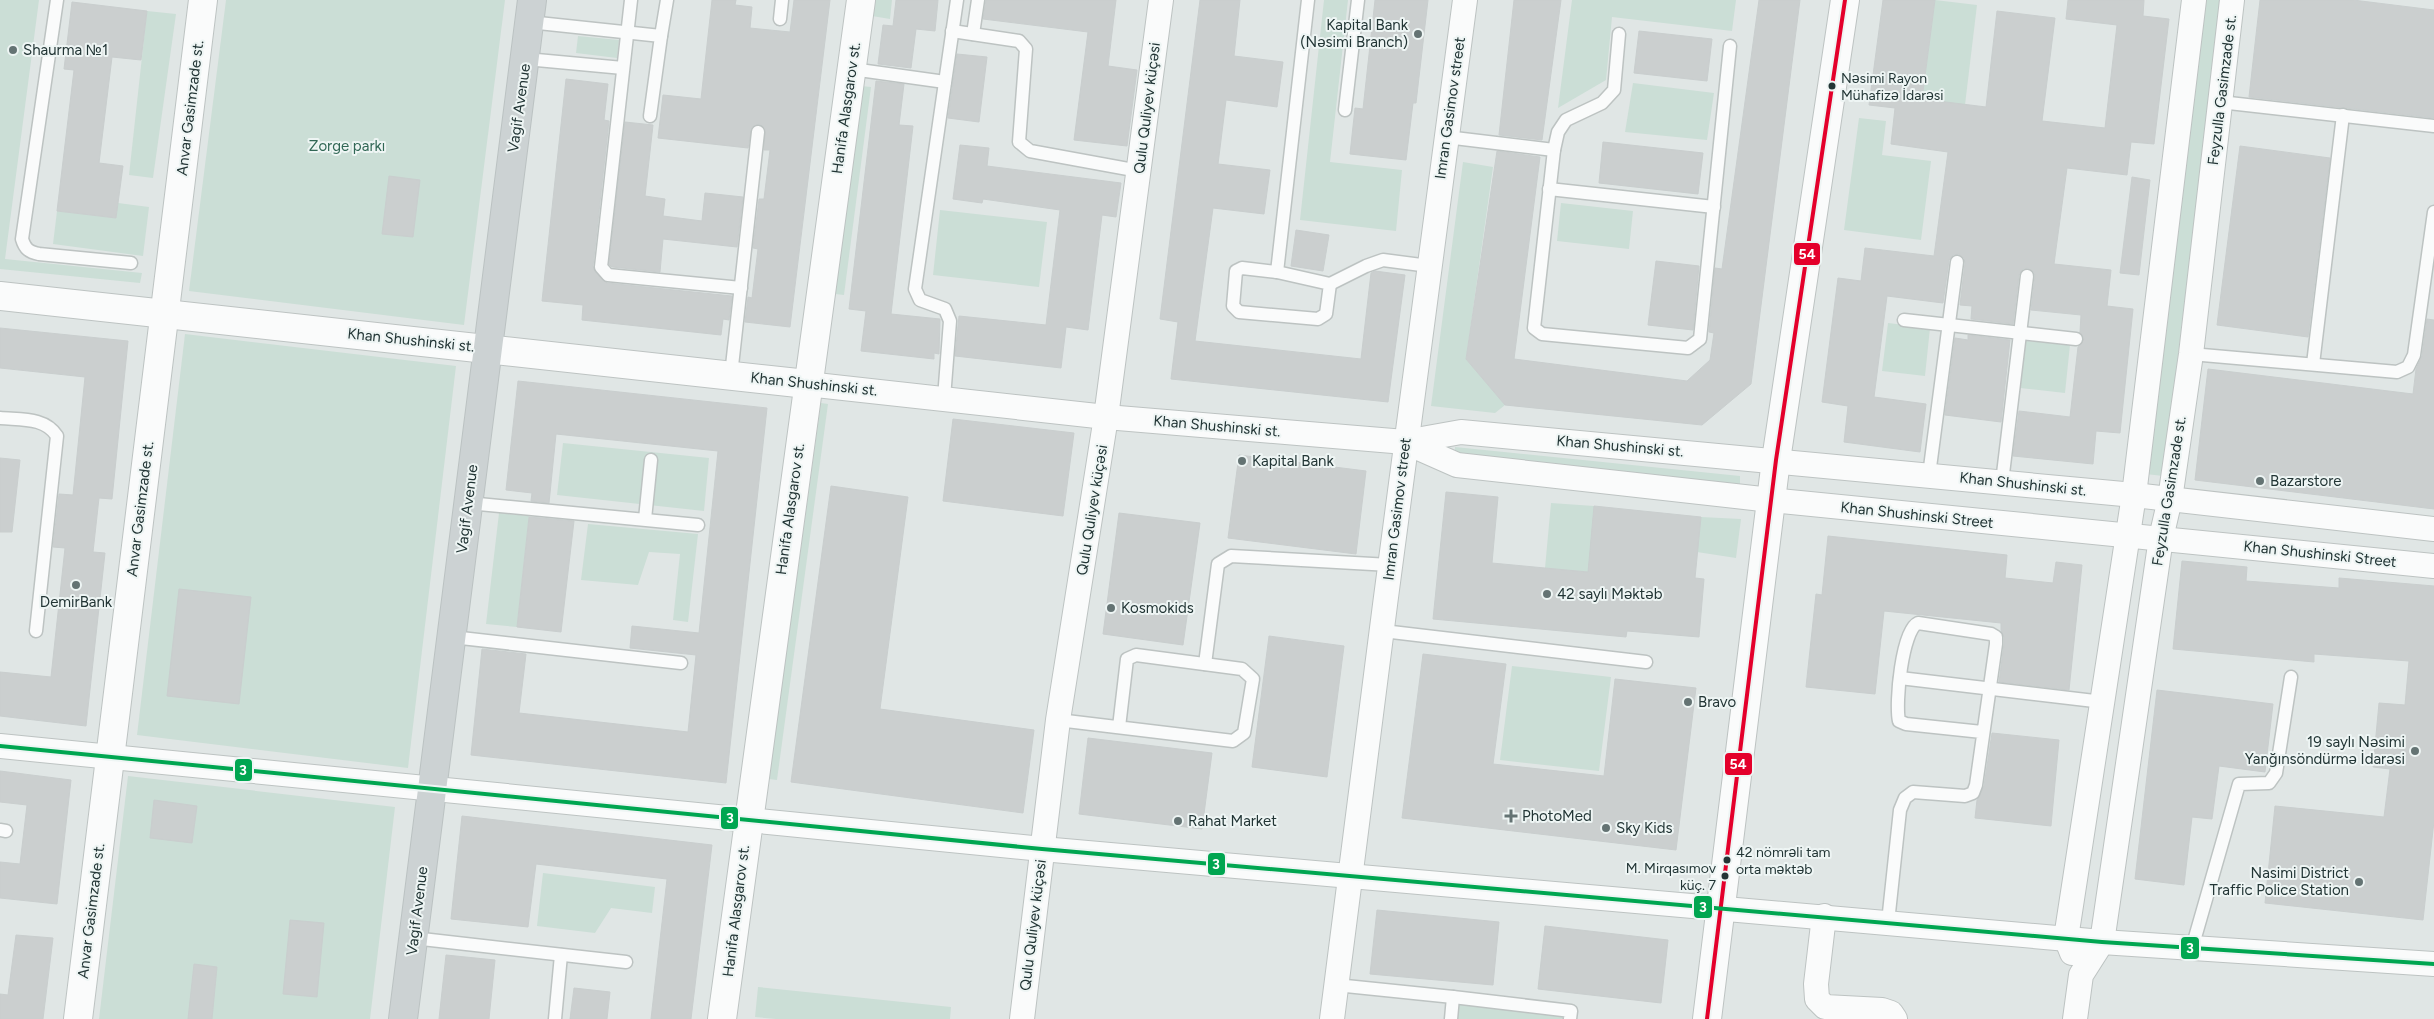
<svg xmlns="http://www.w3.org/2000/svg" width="2434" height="1019" font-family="Figtree,sans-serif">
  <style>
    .green { fill: #cbded6 }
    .building { fill: #cbcfcf; stroke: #c9cece }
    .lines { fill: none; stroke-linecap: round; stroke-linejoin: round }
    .lane-casing { stroke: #bdc3c2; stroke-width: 15 }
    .street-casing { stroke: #bdc3c2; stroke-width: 26 }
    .secondary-casing { stroke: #bdc3c2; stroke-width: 30 }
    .primary-casing { stroke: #bbc2c2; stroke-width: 30 }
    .lane { stroke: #fafbfb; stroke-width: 12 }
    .street { stroke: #fafbfb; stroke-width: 24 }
    .secondary { stroke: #fafbfb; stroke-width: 28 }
    .primary { stroke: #ccd2d3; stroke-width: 28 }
    .bus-1-casing { stroke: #eef5f4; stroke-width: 8 }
    .bus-2-casing { stroke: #eef5f4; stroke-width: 8 }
    .bus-1 { stroke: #e4002b; stroke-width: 4 }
    .bus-2 { stroke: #00a651; stroke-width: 4 }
    .poi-dot { fill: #647373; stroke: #eef5f4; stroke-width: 2 }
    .bus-dot { fill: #223535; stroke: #eef5f4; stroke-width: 2 }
    .labels { text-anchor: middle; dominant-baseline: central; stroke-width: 4; stroke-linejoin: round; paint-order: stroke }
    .bus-label { font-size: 14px; fill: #223535; stroke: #eef5f4; text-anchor: start }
    .poi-label { font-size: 15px; fill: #223535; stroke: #eef5f4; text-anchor: start }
    .street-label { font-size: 15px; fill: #223535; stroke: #eef5f4 }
    .park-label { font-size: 15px; fill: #316755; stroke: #eef5f4 }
    .line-badge { stroke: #eef5f4; stroke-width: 2 }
    .badge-label { font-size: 14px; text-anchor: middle; font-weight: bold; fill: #fff }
  </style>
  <rect width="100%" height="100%" fill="#e0e6e5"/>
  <g class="green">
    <polygon points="0,0 39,0 5,259 142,273 140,283 0,269"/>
    <polygon points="226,0 505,0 464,325 189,291"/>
    <polygon points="874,0 892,0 890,19 872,16"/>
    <polygon points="1324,0 1348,0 1330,162 1402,170 1396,231 1300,220"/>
    <polygon points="1572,0 1736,0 1732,31 1612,17 1606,80 1558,108"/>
    <polygon points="1935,0 1977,5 1965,105 1922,99"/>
    <polygon points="2204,0 2222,0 2163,476 2146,474"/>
    <polygon points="147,11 176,14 153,178 129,175"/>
    <polygon points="578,36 619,40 617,58 576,53"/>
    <polygon points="1633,83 1714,93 1707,140 1625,132"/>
    <polygon points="861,86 871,87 844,295 835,294"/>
    <polygon points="1859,118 1886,121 1882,155 1931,161 1921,240 1844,230"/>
    <polygon points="1463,162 1493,167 1466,359 1505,405 1495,413 1431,406"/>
    <polygon points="118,203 149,207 143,256 53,244 57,211 116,218"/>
    <polygon points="1561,203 1633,211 1629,249 1557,241"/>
    <polygon points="940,210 1047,222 1039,287 933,275"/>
    <polygon points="1888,323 1930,328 1925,376 1882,371"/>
    <polygon points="185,334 456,366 408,768 137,735"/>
    <polygon points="2026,341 2070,345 2065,393 2020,388"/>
    <polygon points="821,403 828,404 777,780 769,779"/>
    <polygon points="563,443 709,458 704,511 557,495"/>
    <polygon points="1455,447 1740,476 1740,484 1455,454"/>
    <polygon points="1551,503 1594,506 1598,573 1545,568"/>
    <polygon points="499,513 529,516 517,627 486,624"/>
    <polygon points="1701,517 1741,519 1736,558 1697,552"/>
    <polygon points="588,524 698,534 688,622 673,620 680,554 649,552 638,585 581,580"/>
    <polygon points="1512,666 1611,677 1599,771 1500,760"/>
    <polygon points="128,776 395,807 370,1019 99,1019"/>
    <polygon points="543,873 655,887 652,913 611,908 595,933 537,926"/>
    <polygon points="758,987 951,1007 950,1019 776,1019 755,1017"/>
    <polygon points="1453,997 1571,1011 1570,1019 1451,1019"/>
  </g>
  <g class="building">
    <polygon points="712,0 736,0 735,5 752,7 750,28 790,32 794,0 830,0 790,327 745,322 748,297 752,298 758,249 753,248 759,199 764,199 770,150 764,150 765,128 759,124 752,127 748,148 658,138 663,95 701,99"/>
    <polygon points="896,0 938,0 935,31 916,29 911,68 878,64 883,25 893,26"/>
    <polygon points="986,0 1116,0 1108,66 1137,70 1127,146 1074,140 1088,32 983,19"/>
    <polygon points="1200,0 1240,0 1234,56 1283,62 1277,107 1226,100 1218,164 1270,170 1264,214 1213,208 1195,341 1361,359 1371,273 1375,271 1405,275 1388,402 1171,379 1178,322 1160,319"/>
    <polygon points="1375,0 1428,0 1416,103 1413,103 1406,160 1350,154 1355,108 1363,109"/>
    <polygon points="1514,0 1561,0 1542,140 1499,135"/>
    <polygon points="1759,0 1800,0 1751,384 1702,425 1505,405 1466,359 1497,151 1540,157 1514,359 1687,381 1710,360 1714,333 1709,332 1715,268 1722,269"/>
    <polygon points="1883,0 1935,0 1922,99 1986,107 1997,11 2055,18 2042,121 2105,128 2117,25 2066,19 2068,0 2144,0 2143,16 2169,19 2154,144 2131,142 2127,175 2067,168 2054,264 2111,270 2107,306 2133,309 2120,433 2096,431 2093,464 2013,456 2019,411 2070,417 2078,347 2084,339 2080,332 2081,315 2031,310 2035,276 2034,272 2028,268 2023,269 2019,275 2013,324 1971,319 1972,306 1960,305 1965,263 1964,258 1959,254 1953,255 1949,260 1943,303 1887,296 1874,397 1926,404 1920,452 1844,442 1848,406 1822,402 1838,278 1861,281 1865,248 1934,256 1948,152 1891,144 1895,108 1869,105"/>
    <polygon points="2260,0 2353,0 2434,10 2434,118 2249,97"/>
    <polygon points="72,2 147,11 141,60 112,57 99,163 123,166 116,218 57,211 74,70 64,69"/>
    <polygon points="1639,31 1712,39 1707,81 1634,73"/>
    <polygon points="957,54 987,57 979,122 948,118"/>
    <polygon points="566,79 608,84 604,120 609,121 593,266 595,272 607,283 732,296 729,320 723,319 721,335 582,320 583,305 542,301"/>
    <polygon points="876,81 904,84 899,125 913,126 891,314 940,319 939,354 934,353 934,359 861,351 866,311 849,309"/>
    <polygon points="625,122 653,125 645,196 665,199 663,216 702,221 705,193 743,197 737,247 663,239 660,272 612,267 609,264"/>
    <polygon points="1603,142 1703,153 1698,194 1599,183"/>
    <polygon points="960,145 989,148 987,166 1121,183 1116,217 1102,215 1088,330 1066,327 1061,368 955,356 959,316 1046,325 1060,210 983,199 982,203 953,199"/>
    <polygon points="2240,146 2330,158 2308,337 2217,325"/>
    <polygon points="389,176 420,180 413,237 382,234"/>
    <polygon points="2132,177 2150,180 2139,275 2120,273"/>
    <polygon points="1296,230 1329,235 1323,271 1291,266"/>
    <polygon points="1656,261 1699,266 1693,330 1648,325"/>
    <polygon points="2427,319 2434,320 2434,509 2195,480 2208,369 2413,394 2416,369 2422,356"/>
    <polygon points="0,328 128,341 112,499 99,498 93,552 105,553 86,726 0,716 0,672 51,677 65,548 53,547 59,494 73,495 85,377 0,368"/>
    <polygon points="1968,335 2010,340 2001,422 1945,415 1955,338 1968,340"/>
    <polygon points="518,381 767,408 726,783 471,755 482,649 526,654 519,713 688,732 696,655 630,648 632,626 699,633 718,451 556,434 549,503 531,501 532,493 506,490"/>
    <polygon points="953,419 1074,433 1063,516 943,501"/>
    <polygon points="1239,455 1366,471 1356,554 1228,538"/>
    <polygon points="0,458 20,460 12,532 0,532"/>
    <polygon points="831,486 908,497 880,709 1034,730 1023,813 791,782"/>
    <polygon points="1446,492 1498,497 1492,563 1545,568 1588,572 1594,506 1701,517 1695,578 1704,579 1699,637 1627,631 1626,637 1433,619"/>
    <polygon points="1119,513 1200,523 1183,645 1103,634"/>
    <polygon points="529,517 574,521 561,632 517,627"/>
    <polygon points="1828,536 2007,555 2005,578 2053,583 2056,562 2082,565 2069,690 1999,682 2004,644 2004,637 2001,630 2001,623 1884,611 1875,694 1806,687 1816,594 1822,595"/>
    <polygon points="2182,561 2247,567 2246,581 2339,588 2339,578 2434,586 2434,821 2423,920 2265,903 2275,806 2384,817 2390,769 2373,767 2379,703 2405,705 2409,661 2314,654 2314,662 2173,649"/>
    <polygon points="179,589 251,597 239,704 167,696"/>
    <polygon points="1269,636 1344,646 1327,777 1252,767"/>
    <polygon points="1423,654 1506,664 1493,764 1604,776 1615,679 1696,688 1676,850 1402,818"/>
    <polygon points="2157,690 2273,704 2265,772 2219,766 2212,819 2192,817 2184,885 2135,879"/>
    <polygon points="1992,733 2059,740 2051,826 1975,818 1977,800 1984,786"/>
    <polygon points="1088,738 1212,753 1202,829 1079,814"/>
    <polygon points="0,771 71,780 57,904 0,898 0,862 20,864 27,805 0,802"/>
    <polygon points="154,800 197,806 192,843 150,838"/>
    <polygon points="462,816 712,845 691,1019 651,1019 667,879 536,864 528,927 451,919"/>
    <polygon points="1377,910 1499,922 1493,985 1370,974"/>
    <polygon points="290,920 324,923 317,997 283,994"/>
    <polygon points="1545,926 1668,940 1661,1003 1538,989"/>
    <polygon points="16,935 53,938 43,1019 0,1019 0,994 8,995"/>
    <polygon points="446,955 495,960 489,1019 439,1019"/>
    <polygon points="194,964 217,967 212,1019 188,1019"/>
    <polygon points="574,988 610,992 607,1019 570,1019"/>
  </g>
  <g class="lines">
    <defs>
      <g id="lane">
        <path d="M57,0L22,239C25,249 29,252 39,254L131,263"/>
        <polyline points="631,0 601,267 608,275 741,288"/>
        <polyline points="780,19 782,0"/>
        <polyline points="529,22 661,36 650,116"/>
        <polyline points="952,31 1019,41 1026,49 1019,142 1030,151 1139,171"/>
        <polyline points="973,34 978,0"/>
        <polyline points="1619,34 1614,90 1602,103 1566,120 1558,132 1554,150 1534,328 1542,334 1688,348 1700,339 1730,46"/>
        <polyline points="661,36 667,0"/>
        <polyline points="526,59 623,68"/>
        <polyline points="852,69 945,82"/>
        <polyline points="2220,102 2434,126"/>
        <polyline points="1345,110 1358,0"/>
        <polyline points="1446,137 1554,150"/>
        <polyline points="1549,189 1714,207"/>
        <polygon points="1242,268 1277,272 1330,284 1326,314 1318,319 1239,312 1233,306 1236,271"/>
        <polyline points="1277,272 1308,0"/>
        <polyline points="1330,284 1366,266 1383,260 1429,266"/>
        <polyline points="1904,320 2076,339"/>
        <polyline points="2191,354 2397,372 2408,367 2414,355 2434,212"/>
        <polyline points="2313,364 2343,115"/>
        <polyline points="731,375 758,132"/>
        <polyline points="944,398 950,321 945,309 920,300 915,289 957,0"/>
        <path d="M0,418C21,420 45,417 57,436L36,631"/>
        <polyline points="1929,475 1957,262"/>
        <polyline points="2002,482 2027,276"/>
        <polyline points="468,503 698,525"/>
        <polyline points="645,519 651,460"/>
        <polyline points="1383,631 1646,662"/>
        <polyline points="452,637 681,663"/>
        <polyline points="1205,664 1218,564 1231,556 1390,565"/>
        <polyline points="1900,678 2103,702"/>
        <polyline points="1058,720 1233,741 1244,733 1253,679 1242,669 1136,655 1127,659 1119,727"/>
        <polyline points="0,830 6,831"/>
        <path d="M1888,922L1900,810L1905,798L1913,792L1965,796L1973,793L1976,785L1996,644V637L1991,634L1918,623C1902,630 1895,703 1899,721L1906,724L1982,732"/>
        <polyline points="413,938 626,962"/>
        <polyline points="2192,948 2239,784 2269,783 2276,773 2291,677"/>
        <polyline points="1336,985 1453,997"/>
        <polyline points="555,1019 561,955"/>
        <polyline points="1451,1019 1453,997 1571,1011 1570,1019"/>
      </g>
      <g id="street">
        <polyline points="807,384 1106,417 1405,442 1461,432 2134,495 2434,529"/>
        <polyline points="1405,442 1457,465 1771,500 2434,566"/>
        <polyline points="0,746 1042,849 2102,942 2434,964"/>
        <polyline points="1824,916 1816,984 1817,999 1825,1007 1882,1010 1891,1013 1895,1019"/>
        <polyline points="2072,953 2066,938 2134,495 2194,0"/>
        <polyline points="1022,1019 1058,720 1106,417 1161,0"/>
        <path d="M1332,1019C1375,679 1419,340 1465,0"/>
        <polyline points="2075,1019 2081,975 2102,942 2161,538 2170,499 2191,354 2232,0"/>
      </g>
      <g id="secondary">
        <polyline points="0,296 807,384"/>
        <polyline points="78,1019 203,0"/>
        <polyline points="722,1019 861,0"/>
        <polyline points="1707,1019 1776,460 1845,0"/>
      </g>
      <polyline id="primary" points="403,1019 532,0"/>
    </defs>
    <use href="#lane" class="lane-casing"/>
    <use href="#street" class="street-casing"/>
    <use href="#secondary" class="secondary-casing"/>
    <use href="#primary" class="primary-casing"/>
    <use href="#lane" class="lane"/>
    <use href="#street" class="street"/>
    <use href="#secondary" class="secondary"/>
    <use href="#primary" class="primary"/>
    <defs>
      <polyline id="bus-1" points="1707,1019 1776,460 1845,0"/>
      <polyline id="bus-2" points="0,746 1042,849 2102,942 2434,964"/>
    </defs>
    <use href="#bus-1" class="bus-1-casing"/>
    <use href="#bus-2" class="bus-2-casing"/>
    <use href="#bus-1" class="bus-1"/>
    <use href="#bus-2" class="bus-2"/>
  </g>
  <g class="poi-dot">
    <circle cx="1418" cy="34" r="5"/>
    <circle cx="13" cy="50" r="5"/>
    <circle cx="1242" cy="461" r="5"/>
    <circle cx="2260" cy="481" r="5"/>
    <circle cx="76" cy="585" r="5"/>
    <circle cx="1547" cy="594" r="5"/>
    <circle cx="1111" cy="608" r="5"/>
    <circle cx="1688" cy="702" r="5"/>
    <circle cx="2415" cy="751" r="5"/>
    <path d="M1508.5 808.5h5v5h5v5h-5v5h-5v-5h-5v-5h5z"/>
    <circle cx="1178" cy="821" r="5"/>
    <circle cx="1606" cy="828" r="5"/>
    <circle cx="2359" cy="882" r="5"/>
  </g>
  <g class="bus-dot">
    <circle cx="1832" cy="86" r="4.5"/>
    <circle cx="1727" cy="860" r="4.5"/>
    <circle cx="1725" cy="876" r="4.5"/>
  </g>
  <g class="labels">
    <g class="bus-label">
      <text x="1841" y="78">Nəsimi Rayon<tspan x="1841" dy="17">Mühafizə İdarəsi</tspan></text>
      <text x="1736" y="852">42 nömrəli tam<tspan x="1736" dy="17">orta məktəb</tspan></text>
      <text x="1716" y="868" text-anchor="end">M. Mirqasımov<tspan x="1716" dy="17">küç. 7</tspan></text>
    </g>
    <g class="poi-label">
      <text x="1408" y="25" text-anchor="end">Kapital Bank<tspan x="1408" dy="17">(Nəsimi Branch)</tspan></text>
      <text x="23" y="50">Shaurma №1</text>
      <text x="1252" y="461">Kapital Bank</text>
      <text x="2270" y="481">Bazarstore</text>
      <text x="1557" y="594">42 saylı Məktəb</text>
      <text x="76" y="602" text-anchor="middle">DemirBank</text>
      <text x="1121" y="608">Kosmokids</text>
      <text x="1698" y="702">Bravo</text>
      <text x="2405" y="742" text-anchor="end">19 saylı Nəsimi<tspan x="2405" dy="17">Yanğınsöndürmə İdarəsi</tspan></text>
      <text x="1522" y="816">PhotoMed</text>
      <text x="1188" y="821">Rahat Market</text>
      <text x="1616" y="828">Sky Kids</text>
      <text x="2349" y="873" text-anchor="end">Nasimi District<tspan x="2349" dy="17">Traffic Police Station</tspan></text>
    </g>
    <g class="street-label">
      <text transform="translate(2222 90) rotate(-83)">Feyzulla Gasimzade st.</text>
      <text transform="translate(190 108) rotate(-83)">Anvar Gasimzade st.</text>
      <text transform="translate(519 108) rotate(-82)">Vagif Avenue</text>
      <text transform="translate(846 108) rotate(-82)">Hanifa Alasgarov st.</text>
      <text transform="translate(1147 108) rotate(-83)">Qulu Quliyev küçəsi</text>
      <text transform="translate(1450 108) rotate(-82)">Imran Gasimov street</text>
      <text transform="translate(411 340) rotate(6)">Khan Shushinski st.</text>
      <text transform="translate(814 384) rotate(6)">Khan Shushinski st.</text>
      <text transform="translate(1217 426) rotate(5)">Khan Shushinski st.</text>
      <text transform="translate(1620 446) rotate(5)">Khan Shushinski st.</text>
      <text transform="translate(2023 484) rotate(6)">Khan Shushinski st.</text>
      <text transform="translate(2169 491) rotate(-81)">Feyzulla Gasimzade st.</text>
      <text transform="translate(140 509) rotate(-83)">Anvar Gasimzade st.</text>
      <text transform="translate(467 509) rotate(-83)">Vagif Avenue</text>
      <text transform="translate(790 509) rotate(-82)">Hanifa Alasgarov st.</text>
      <text transform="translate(1397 509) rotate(-83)">Imran Gasimov street</text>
      <text transform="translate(1092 510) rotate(-81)">Qulu Quliyev küçəsi</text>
      <text transform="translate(1917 515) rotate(6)">Khan Shushinski Street</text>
      <text transform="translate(2320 554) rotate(6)">Khan Shushinski Street</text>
      <text transform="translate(91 911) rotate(-83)">Anvar Gasimzade st.</text>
      <text transform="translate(417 911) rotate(-83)">Vagif Avenue</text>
      <text transform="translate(736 911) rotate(-83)">Hanifa Alasgarov st.</text>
      <text transform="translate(1033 925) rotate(-83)">Qulu Quliyev küçəsi</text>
    </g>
    <g class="park-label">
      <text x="347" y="146">Zorge parkı</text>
    </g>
  </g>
  <g class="line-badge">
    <rect x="1793" y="242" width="28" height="24" rx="5" fill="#e4002b"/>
    <rect x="1724" y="752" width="29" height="24" rx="5" fill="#e4002b"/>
    <rect x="234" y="758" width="19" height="24" rx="5" fill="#00a651"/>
    <rect x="720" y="806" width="19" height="24" rx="5" fill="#00a651"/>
    <rect x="1207" y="852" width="19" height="24" rx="5" fill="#00a651"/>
    <rect x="1693" y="895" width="20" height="24" rx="5" fill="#00a651"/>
    <rect x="2180" y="936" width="20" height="24" rx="5" fill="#00a651"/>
  </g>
  <g class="badge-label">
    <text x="1807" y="259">54</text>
    <text x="1738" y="769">54</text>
    <text x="243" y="775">3</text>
    <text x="730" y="823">3</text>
    <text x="1216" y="869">3</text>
    <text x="1703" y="912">3</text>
    <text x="2190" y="953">3</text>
  </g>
</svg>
